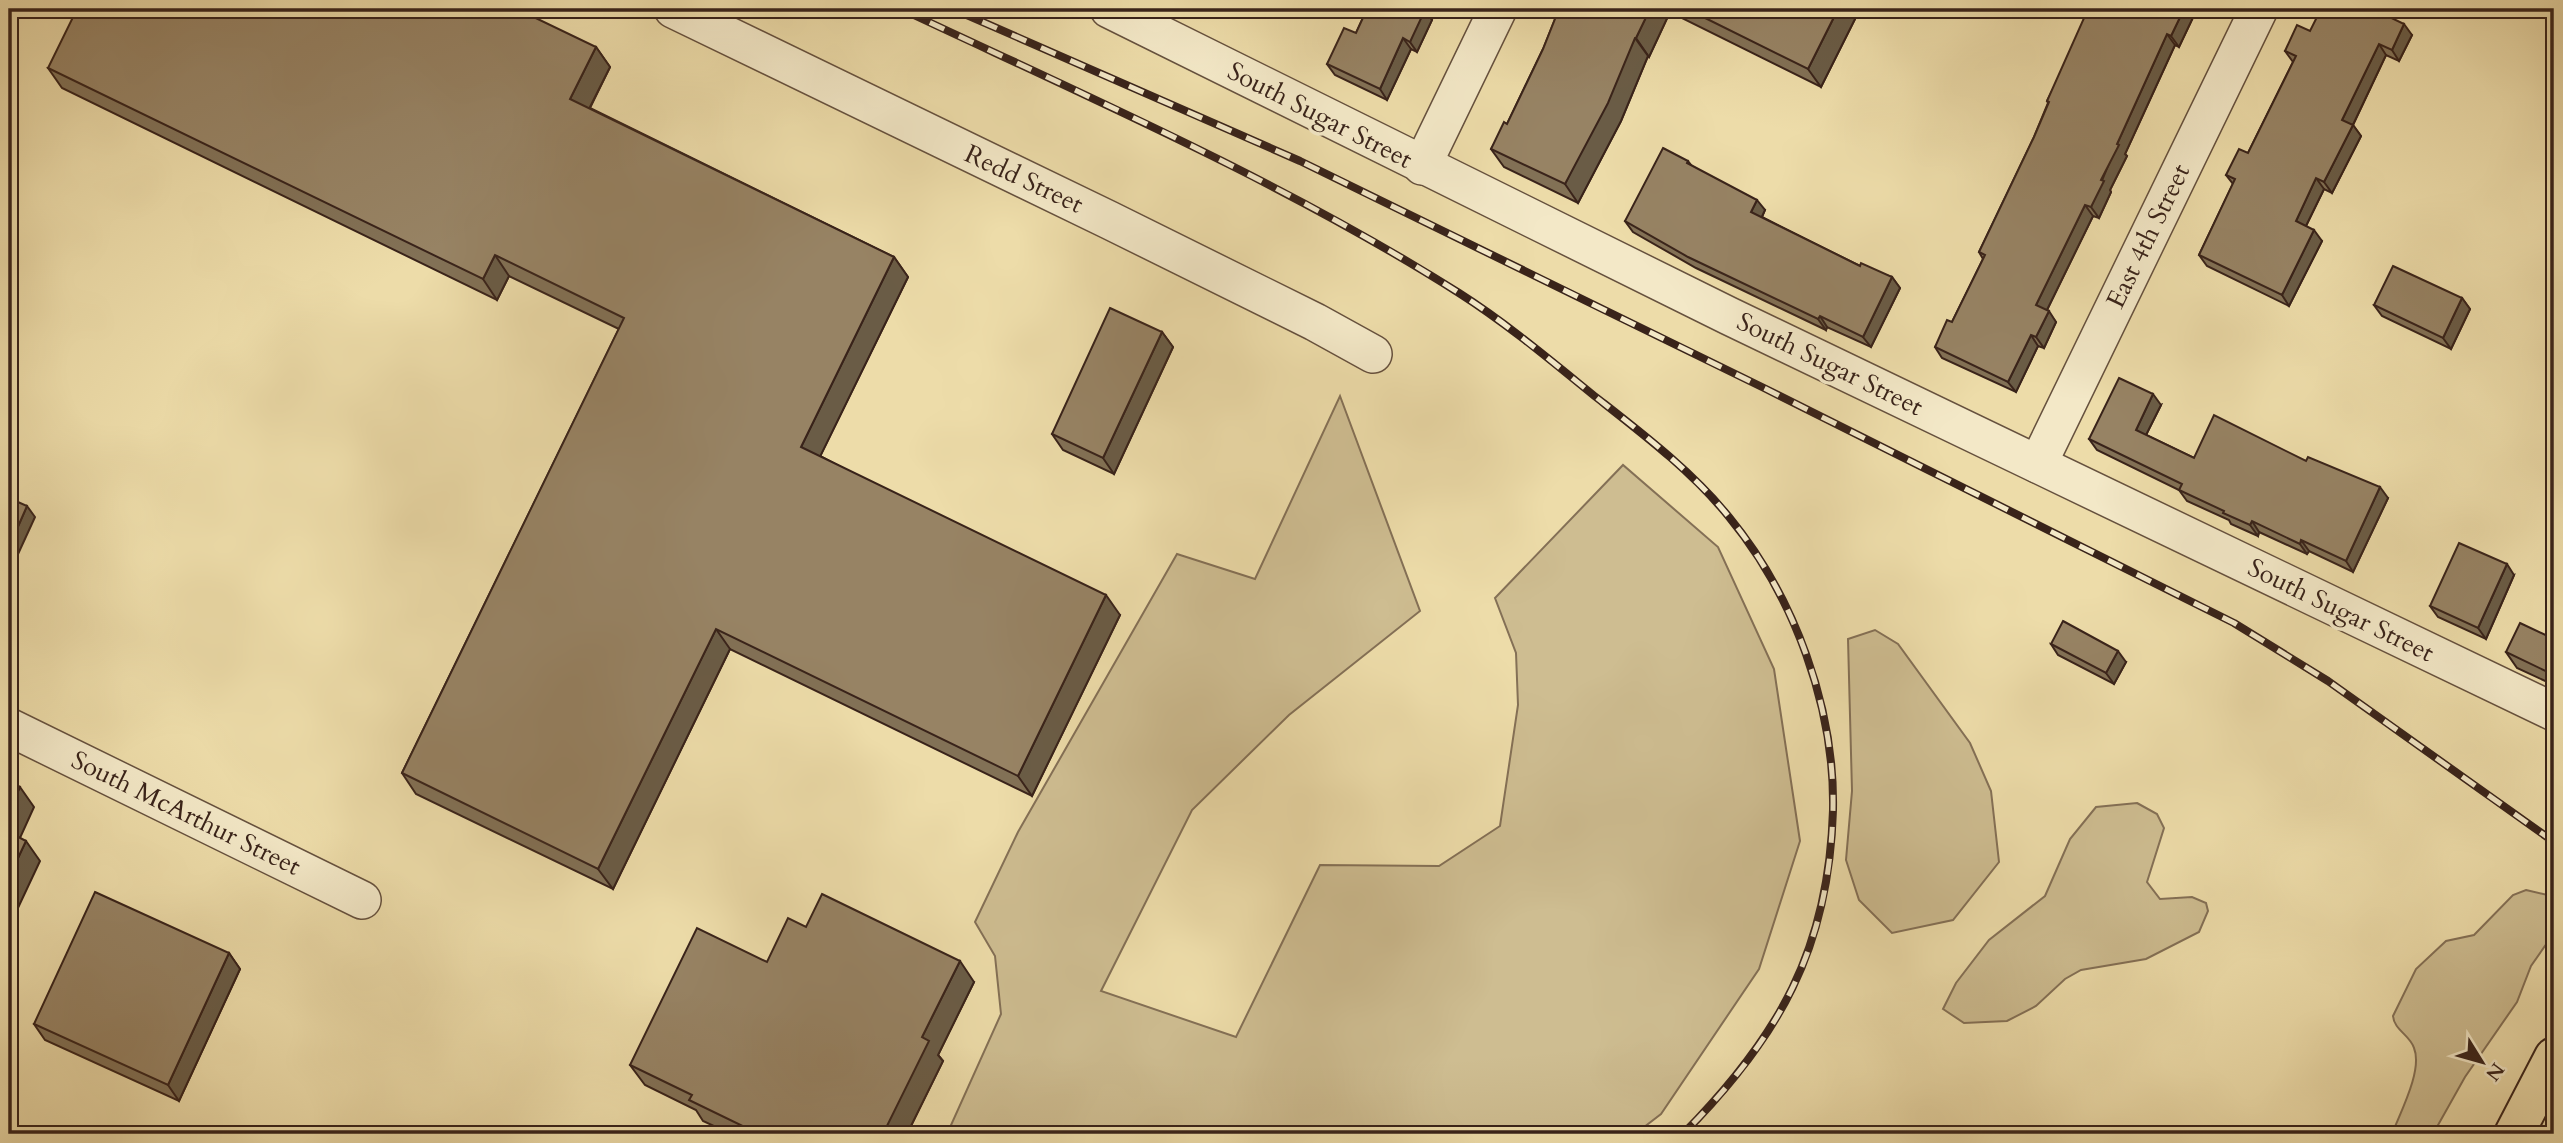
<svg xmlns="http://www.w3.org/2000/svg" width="2563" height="1143" font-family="Cardo,serif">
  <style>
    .green { fill: #cebd91; stroke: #847056; stroke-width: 2 }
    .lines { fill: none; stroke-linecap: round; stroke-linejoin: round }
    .minor-casing { stroke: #66513e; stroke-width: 40 }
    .major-casing { stroke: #39231a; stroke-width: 42 }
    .minor { stroke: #f3e8c7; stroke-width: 37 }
    .major { stroke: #eddca9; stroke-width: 38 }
    .rail-casing { stroke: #39231a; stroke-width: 8 }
    .rail { stroke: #f3e8c7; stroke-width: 5; stroke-dasharray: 16; stroke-linecap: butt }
    .wall { fill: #827156; stroke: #39231a; stroke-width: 2 }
    .shaded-wall { fill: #6a5c46; stroke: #39231a; stroke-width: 2 }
    .building { fill: #978364; stroke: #39231a; stroke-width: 2 }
    .labels { text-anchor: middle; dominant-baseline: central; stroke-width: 7; stroke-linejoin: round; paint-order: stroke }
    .street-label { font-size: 26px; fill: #39231a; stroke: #f3e8c7 }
  </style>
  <rect width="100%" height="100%" fill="#eddca9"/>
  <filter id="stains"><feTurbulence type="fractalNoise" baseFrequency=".00286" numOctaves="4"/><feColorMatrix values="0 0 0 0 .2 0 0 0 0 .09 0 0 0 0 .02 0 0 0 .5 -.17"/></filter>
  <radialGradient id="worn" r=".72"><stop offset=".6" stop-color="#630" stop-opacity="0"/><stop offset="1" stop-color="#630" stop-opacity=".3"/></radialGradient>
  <g class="green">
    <polygon points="1340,396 1420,611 1289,715 1192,810 1101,991 1236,1037 1320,865 1439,866 1500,826 1518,705 1516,653 1495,598 1623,465 1718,547 1774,669 1800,841 1759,969 1661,1114 1635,1134 947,1134 1001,1014 995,956 975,922 1018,832 1177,554 1255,579"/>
    <polygon points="1875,630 1898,644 1970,743 1991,791 1999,862 1953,920 1892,933 1859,900 1846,860 1852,791 1848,639"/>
    <polygon points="2137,803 2157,814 2164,828 2147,882 2160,899 2192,897 2206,903 2208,911 2199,932 2146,959 2081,970 2065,979 2036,1006 2007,1021 1964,1023 1943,1009 1956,983 1989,940 2045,896 2070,839 2096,807"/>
    <path d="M2526,890L2552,896L2554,933L2531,966L2517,1002L2465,1077L2433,1134H2392C2400,1113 2423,1070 2414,1048C2410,1035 2394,1030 2393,1016L2416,969L2446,941L2474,935L2513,895Z"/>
  </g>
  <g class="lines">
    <defs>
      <g id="minor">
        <polyline points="673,9 1109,220 1315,322 1373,354"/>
        <polyline points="1109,9 1729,316 2554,712"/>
        <polyline points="1422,166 1498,9"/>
        <polyline points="2038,464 2259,9"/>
        <polyline points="9,727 362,900"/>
      </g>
      <polyline id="major" points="2514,1134 2554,1057"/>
    </defs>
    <use href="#minor" class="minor-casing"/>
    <use href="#major" class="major-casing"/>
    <use href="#minor" class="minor"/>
    <use href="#major" class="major"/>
    <defs>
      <g id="rail">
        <path d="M901,9C1088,97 1284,182 1459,293C1506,323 1549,359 1592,394C1639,431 1691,470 1729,517C1794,596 1835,707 1833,810C1829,949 1779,1037 1683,1134"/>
        <polyline points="953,9 1300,161 1764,388 2234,623 2328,681 2554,842"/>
      </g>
    </defs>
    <use href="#rail" class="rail-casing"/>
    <use href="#rail" class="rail"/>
  </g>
  <g class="wall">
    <polygon points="1367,9 1431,9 1428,15 1432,20 1417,52 1411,49 1387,100 1335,75 1327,64 1356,33"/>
    <polygon points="1559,9 1860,9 1821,87 1670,12 1649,57 1648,56 1621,121 1578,203 1504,167 1491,149 1507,124 1543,49"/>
    <polygon points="2197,9 2179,47 2175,45 2125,154 2127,156 2110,190 2111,192 2099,218 2093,216 2047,310 2056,322 2044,348 2038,346 2016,392 1942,358 1935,347 1952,322 1983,259 1979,252 2034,137 2048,103 2047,101 2092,11"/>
    <polygon points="2389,17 2412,35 2399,61 2386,55 2353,125 2361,136 2332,193 2324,189 2306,226 2322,241 2289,306 2207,266 2199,255 2233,184 2226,175 2248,153 2293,62 2285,51 2310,31"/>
    <polygon points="596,47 610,67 590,108 894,257 908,277 820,456 1120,615 1032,796 730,649 613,889 416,794 402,773 619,329 509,276 497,300 62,88 48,68"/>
    <polygon points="1688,161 1692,166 1765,210 1762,217 1860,266 1892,277 1900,288 1871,347 1827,327 1826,330 1696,268 1633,232 1625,221"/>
    <polygon points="2462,298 2470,309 2451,349 2382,316 2374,305"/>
    <polygon points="1162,332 1173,347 1114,474 1063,450 1052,434"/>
    <polygon points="2161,405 2146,435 2194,458 2306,461 2388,498 2353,572 2309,551 2307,554 2259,532 2258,536 2231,524 2229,520 2187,501 2179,490 2097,450 2089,439"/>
    <polygon points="2514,575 2486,639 2438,617 2430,606"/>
    <polygon points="2554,639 2554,685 2517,668 2506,652"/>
    <polygon points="2051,644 2126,662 2114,684 2058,655"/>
    <polygon points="806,927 974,982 938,1055 943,1061 907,1134 731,1134 703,1121 696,1110 645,1085 630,1065 767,962"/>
    <polygon points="229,953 240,969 179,1101 45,1040 34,1024"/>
  </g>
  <g class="shaded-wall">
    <polygon points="1421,9 1431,9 1428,15 1432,20 1417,52 1410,42"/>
    <polygon points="1650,9 1667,9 1670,12 1649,57 1636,38"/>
    <polygon points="1838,9 1860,9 1821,87 1808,69"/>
    <polygon points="2184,9 2197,9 2179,47 2171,36"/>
    <polygon points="2380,9 2393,9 2387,23 2379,12"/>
    <polygon points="2404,24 2412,35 2399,61 2392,50"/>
    <polygon points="2167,34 2175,45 2125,154 2127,156 2110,190 2111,192 2099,218 2091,207 2117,144"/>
    <polygon points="1403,38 1411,49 1387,100 1380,89"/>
    <polygon points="1635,38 1648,56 1621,121 1578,203 1565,184"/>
    <polygon points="2379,44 2386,55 2350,131 2342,120"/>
    <polygon points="596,47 610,67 584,119 570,99"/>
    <polygon points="2353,125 2361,136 2332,193 2324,182"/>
    <polygon points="2316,178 2324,189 2303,232 2296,221"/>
    <polygon points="1757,200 1765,210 1759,223 1751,212"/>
    <polygon points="2085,205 2093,216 2044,316 2036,305"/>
    <polygon points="2314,230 2322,241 2289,306 2282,295"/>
    <polygon points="495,255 509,276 497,300 483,279"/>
    <polygon points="894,257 908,277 815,467 801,447"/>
    <polygon points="1892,277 1900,288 1871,347 1863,337"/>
    <polygon points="2462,298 2470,309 2451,349 2443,338"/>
    <polygon points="2049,311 2056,322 2044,348 2036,337"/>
    <polygon points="1820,316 1827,327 1826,330 1818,319"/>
    <polygon points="1162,332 1173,347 1114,474 1103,458"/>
    <polygon points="2031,335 2038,346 2016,392 2008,382"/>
    <polygon points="2153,394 2161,405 2143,441 2136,430"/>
    <polygon points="2380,487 2388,498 2353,572 2346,561"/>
    <polygon points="27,506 35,517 13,565 9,558 9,547"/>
    <polygon points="2252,521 2259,532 2258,536 2250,525"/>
    <polygon points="2301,540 2309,551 2307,554 2300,544"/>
    <polygon points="2507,564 2514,575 2486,639 2478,628"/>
    <polygon points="1106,595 1120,615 1032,796 1018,776"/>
    <polygon points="716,629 730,649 613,889 598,869"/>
    <polygon points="2118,651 2126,662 2114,684 2106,673"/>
    <polygon points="20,787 34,807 15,849 9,840 9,810"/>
    <polygon points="26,841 40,861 9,927 9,877"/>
    <polygon points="229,953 240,969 179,1101 168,1085"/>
    <polygon points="960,961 974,982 938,1055 943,1061 907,1134 883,1134 922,1037"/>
  </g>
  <g class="building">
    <polygon points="77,9 517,9 596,47 570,99 894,257 801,447 1106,595 1018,776 716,629 598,869 402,773 624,318 495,255 483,279 48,68"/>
    <polygon points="1367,9 1425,10 1410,42 1403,38 1380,89 1327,64 1344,28 1356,33"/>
    <polygon points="1559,9 1650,9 1636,38 1635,38 1608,103 1565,184 1491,149 1504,122 1507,124 1543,49"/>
    <polygon points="1687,9 1838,9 1808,69"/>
    <polygon points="2088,9 2092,11 2093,9 2184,9 2171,36 2167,34 2117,144 2119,145 2101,180 2104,181 2091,207 2085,205 2036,305 2049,311 2036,337 2031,335 2008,382 1935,347 1947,320 1952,322 1985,255 1979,252 2034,137 2049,102 2047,101"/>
    <polygon points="2321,9 2380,9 2379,12 2404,24 2392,50 2379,44 2342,120 2353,125 2324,182 2316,178 2296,221 2314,230 2282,295 2199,255 2235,179 2226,175 2239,149 2248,153 2296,56 2285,51 2297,25 2310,31"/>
    <polygon points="1663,148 1688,161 1687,163 1757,200 1751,212 1860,266 1861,263 1892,277 1863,337 1820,316 1818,319 1688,257 1625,221"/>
    <polygon points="2393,266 2462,298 2443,338 2374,305"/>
    <polygon points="1110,308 1162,332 1103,458 1052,434"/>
    <polygon points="2119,378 2153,394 2136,430 2194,458 2214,415 2306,461 2308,457 2380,487 2346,561 2301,540 2300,544 2252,521 2250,525 2223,513 2224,511 2179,490 2182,484 2089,439"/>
    <polygon points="9,498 27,506 9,547"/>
    <polygon points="2459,543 2507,564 2478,628 2430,606"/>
    <polygon points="2063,621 2118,651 2106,673 2051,644"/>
    <polygon points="2520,623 2554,639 2554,675 2506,652"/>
    <polygon points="9,782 20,787 9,810"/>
    <polygon points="9,832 26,841 9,877"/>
    <polygon points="95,892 229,953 168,1085 34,1024"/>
    <polygon points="822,894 960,961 922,1037 929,1041 883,1134 759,1134 689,1100 692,1095 630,1065 697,928 767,962 788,918 806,927"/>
  </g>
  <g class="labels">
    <g class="street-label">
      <text transform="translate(1320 115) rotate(27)">South Sugar Street</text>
      <text transform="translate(1024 179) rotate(25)">Redd Street</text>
      <text transform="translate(2148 236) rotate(-64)">East 4th Street</text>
      <text transform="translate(1830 364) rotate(26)">South Sugar Street</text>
      <text transform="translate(2341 610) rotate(26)">South Sugar Street</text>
      <text transform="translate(186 813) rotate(26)">South McArthur Street</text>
    </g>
  </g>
  <rect width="2563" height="1143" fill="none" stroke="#eddca9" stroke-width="35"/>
  <rect x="10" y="10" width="2542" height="1122" fill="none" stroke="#39231a" stroke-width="3.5"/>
  <rect x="18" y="18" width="2528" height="1108" fill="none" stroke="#39231a" stroke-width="2"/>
  <g transform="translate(2482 1062) rotate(127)" stroke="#f3e8c7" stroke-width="5" paint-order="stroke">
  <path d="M0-5L12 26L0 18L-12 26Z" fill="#39231a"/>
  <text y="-10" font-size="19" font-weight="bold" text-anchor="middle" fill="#39231a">N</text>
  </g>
  <rect width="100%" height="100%" filter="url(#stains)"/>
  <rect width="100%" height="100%" fill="url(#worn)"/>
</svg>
